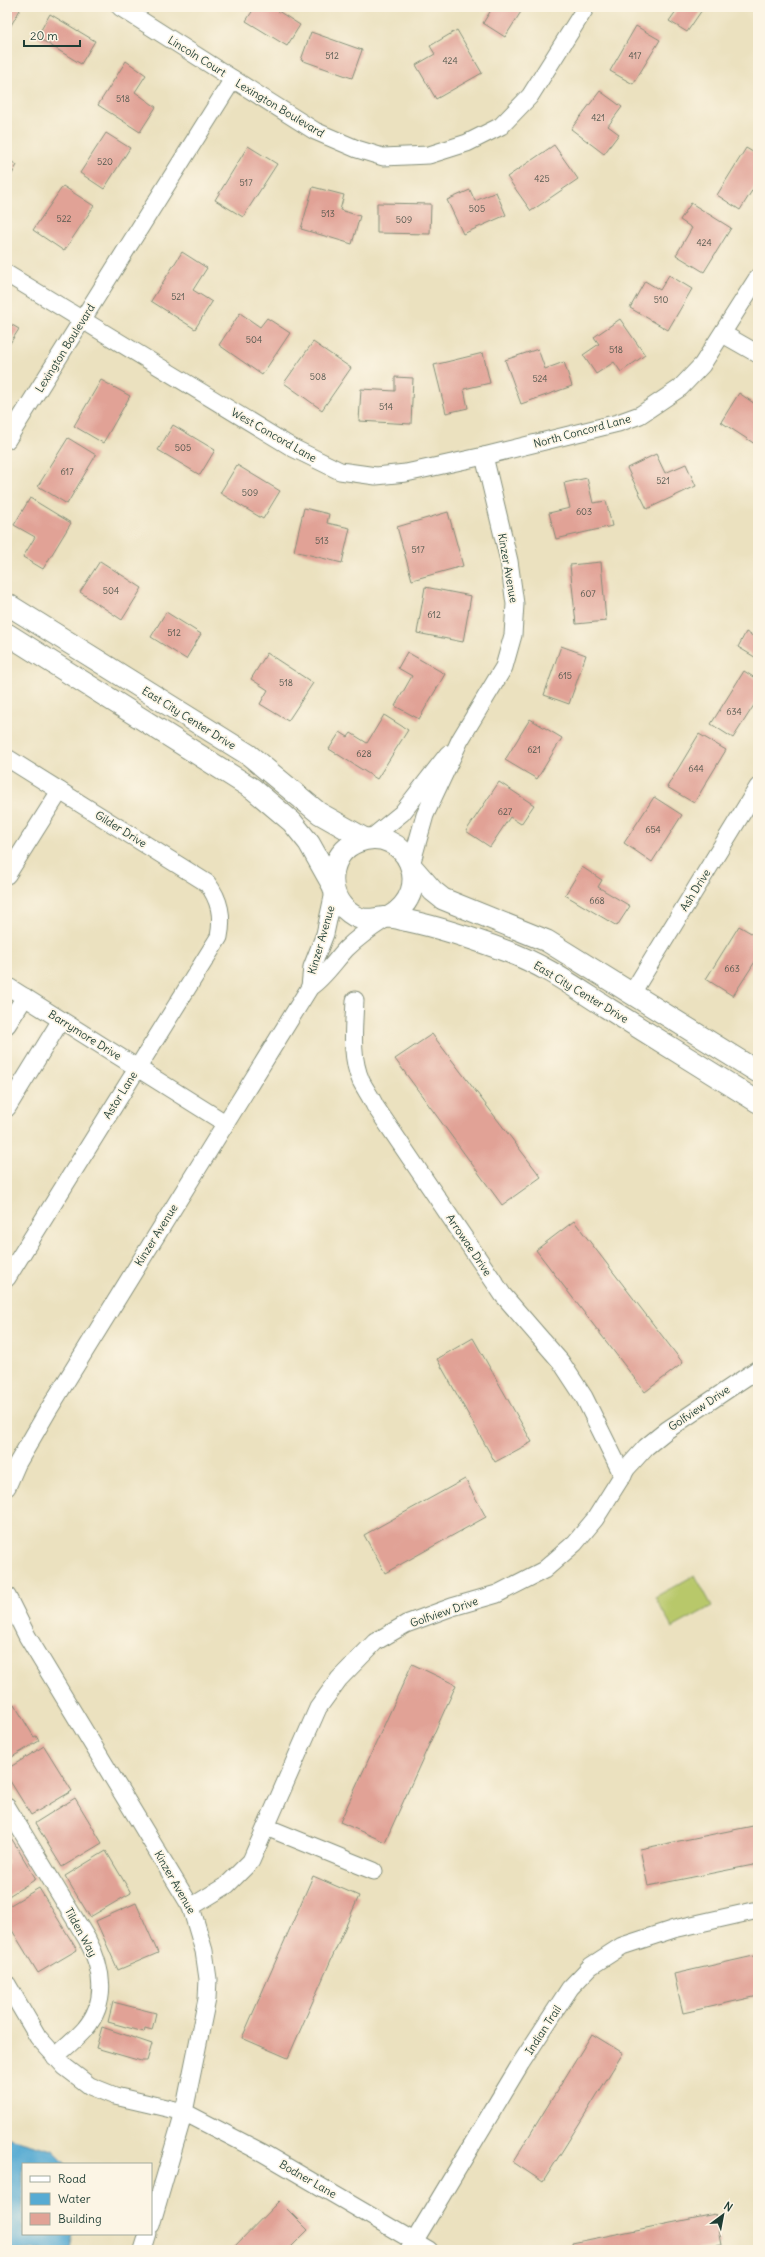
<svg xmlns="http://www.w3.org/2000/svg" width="765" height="2257" font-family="Delius,sans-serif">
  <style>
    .green { fill: #b8c86a; stroke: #6c824f }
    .water { fill: #57abd3; stroke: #3b7484 }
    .building { fill: #e1a296 }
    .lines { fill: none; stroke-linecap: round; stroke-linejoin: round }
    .minor-casing { stroke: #858f7a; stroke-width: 19 }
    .tertiary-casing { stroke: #858f7a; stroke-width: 23 }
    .minor { stroke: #fff; stroke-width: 17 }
    .tertiary { stroke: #fff; stroke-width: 21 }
    .labels { text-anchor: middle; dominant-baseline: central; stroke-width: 3.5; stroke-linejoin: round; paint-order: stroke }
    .number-label { font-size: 9px; fill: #50564c }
    .street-label { font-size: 11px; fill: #1f3d34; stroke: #fcf5e5 }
  </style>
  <rect width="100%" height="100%" fill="#fcf5e5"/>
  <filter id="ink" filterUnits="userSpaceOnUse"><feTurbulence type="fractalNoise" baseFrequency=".025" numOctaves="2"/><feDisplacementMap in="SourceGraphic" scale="8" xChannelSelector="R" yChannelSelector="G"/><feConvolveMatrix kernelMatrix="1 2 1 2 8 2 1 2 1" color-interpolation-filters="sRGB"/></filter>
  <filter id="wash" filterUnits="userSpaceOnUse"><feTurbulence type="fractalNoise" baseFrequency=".012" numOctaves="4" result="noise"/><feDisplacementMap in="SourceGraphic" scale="16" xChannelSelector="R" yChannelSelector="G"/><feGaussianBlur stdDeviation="0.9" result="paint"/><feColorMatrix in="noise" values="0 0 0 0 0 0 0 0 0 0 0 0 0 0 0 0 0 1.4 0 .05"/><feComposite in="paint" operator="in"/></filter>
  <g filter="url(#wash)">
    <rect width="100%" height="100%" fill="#ebe1bf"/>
    <polygon class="green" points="695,1575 712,1606 672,1628 655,1597"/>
    <polygon class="water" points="7,2137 52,2150 66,2164 23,2164 23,2234 73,2234 70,2250 7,2250"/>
    <g id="blocks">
      <g class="building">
        <polygon points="7,7 21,8 10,27 7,25"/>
        <polygon points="255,7 272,7 300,25 287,46 246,21"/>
        <polygon points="493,7 524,7 505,37 483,23"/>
        <polygon points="679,7 704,7 687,32 669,21"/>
        <polygon points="50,14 95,41 81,64 37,37"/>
        <polygon points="636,26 660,40 633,84 610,71"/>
        <polygon points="457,30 482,73 436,99 416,65 435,54 430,46"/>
        <polygon points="311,32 362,50 352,78 301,60"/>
        <polygon points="126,61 146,75 135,92 156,107 140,132 98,105"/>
        <polygon points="600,91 622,107 608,126 619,134 604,154 571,129"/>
        <polygon points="106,133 130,148 104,189 80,173"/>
        <polygon points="554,145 578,179 531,211 507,177"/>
        <polygon points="248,146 277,164 243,217 215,200"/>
        <polygon points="746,148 758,155 758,181 740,210 717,195"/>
        <polygon points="7,159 17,165 7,183"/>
        <polygon points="63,186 94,206 64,251 33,230"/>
        <polygon points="313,187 344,195 340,210 360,216 352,244 301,229"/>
        <polygon points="470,190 475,201 496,192 506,215 463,234 447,200"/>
        <polygon points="377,203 431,204 430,234 377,233"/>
        <polygon points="691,203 731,228 704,272 676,255 692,228 680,220"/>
        <polygon points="182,252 207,268 193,290 212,302 195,329 151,301"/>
        <polygon points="669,275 692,289 668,330 630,308 645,281 660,290"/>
        <polygon points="240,313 260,327 267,318 290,333 262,375 219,345"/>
        <polygon points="620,319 645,355 621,372 614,362 596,374 583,355 599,344 594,337"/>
        <polygon points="7,322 19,329 7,348"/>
        <polygon points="313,342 351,368 322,410 284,383"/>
        <polygon points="538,349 545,369 564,362 572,386 521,404 505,360"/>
        <polygon points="483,353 490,383 464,389 468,408 446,413 434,365"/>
        <polygon points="395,377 413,378 411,424 359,421 361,389 395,391"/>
        <polygon points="101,380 130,396 103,443 74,426"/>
        <polygon points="739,393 758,406 758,446 721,422"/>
        <polygon points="173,425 215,450 200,475 158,450"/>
        <polygon points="68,438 96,455 67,504 38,486"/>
        <polygon points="656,454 665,473 686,464 696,486 647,509 627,468"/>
        <polygon points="237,465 280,491 263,519 220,493"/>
        <polygon points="587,478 593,503 606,501 612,526 556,539 549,513 570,508 564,483"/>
        <polygon points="30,498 71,523 43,569 23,557 35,537 14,525"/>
        <polygon points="304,508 329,514 327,523 350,528 342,563 294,551"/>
        <polygon points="448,512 463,566 412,580 397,527"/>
        <polygon points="100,561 142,588 122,620 80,592"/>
        <polygon points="601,562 606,621 576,624 570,565"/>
        <polygon points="425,587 471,596 463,642 417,633"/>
        <polygon points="166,612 201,634 186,659 151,637"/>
        <polygon points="746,632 758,639 758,659 738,647"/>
        <polygon points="561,646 586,655 569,704 544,695"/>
        <polygon points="407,652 445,674 419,719 395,706 412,676 398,668"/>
        <polygon points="267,653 313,683 288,721 260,704 268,690 251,679"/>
        <polygon points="744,671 758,680 758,699 733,738 711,724"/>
        <polygon points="384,715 408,730 377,779 329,749 340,732 348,737 351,733 367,743"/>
        <polygon points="530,719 562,738 537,779 505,760"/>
        <polygon points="699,734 726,750 694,803 667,787"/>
        <polygon points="499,782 534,805 521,824 510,817 490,847 466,831"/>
        <polygon points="654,797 682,815 652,862 624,843"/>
        <polygon points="582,867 602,880 598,887 630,906 617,926 565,895"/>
        <polygon points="739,926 758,937 758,957 733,996 706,979"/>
        <polygon points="432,1034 541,1177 502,1205 395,1059"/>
        <polygon points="574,1221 683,1363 645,1392 536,1250"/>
        <polygon points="473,1338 532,1442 495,1462 437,1359"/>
        <polygon points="465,1479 486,1517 385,1573 364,1535"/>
        <polygon points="412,1664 456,1685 385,1842 340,1822"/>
        <polygon points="9,1702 11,1706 14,1704 34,1737 36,1736 39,1741 7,1760 7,1703"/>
        <polygon points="44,1746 72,1791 31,1815 7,1776 7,1769"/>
        <polygon points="75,1798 102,1843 62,1867 35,1823"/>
        <polygon points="758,1825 758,1864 648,1886 640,1849"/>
        <polygon points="7,1831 36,1879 7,1897"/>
        <polygon points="106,1851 131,1893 90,1917 65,1876"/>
        <polygon points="313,1876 359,1896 288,2058 242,2038"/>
        <polygon points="39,1888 77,1950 38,1973 7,1922 7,1907"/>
        <polygon points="136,1903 158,1953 118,1970 96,1921"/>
        <polygon points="758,1955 758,1996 683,2013 674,1974"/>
        <polygon points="113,2002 156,2013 152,2030 145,2028 144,2032 108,2022"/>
        <polygon points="102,2027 152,2044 147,2061 141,2061 96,2048"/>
        <polygon points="592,2034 623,2053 543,2182 513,2162"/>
        <polygon points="279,2201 308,2230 288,2250 231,2250"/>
        <polygon points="715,2214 721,2245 696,2250 574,2250 572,2243"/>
      </g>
    </g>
  </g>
  <g filter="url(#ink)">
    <use href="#blocks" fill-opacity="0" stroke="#858f7a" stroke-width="1"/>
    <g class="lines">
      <defs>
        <g id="minor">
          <polyline points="120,7 233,79"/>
          <polyline points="7,274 293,448 340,471 376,476 406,473 484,456 618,423 640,415 680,388 702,365 758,277"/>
          <polyline points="723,334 758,354"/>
          <polyline points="7,440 233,79 315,131 357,149 383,157 429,155 467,143 501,126 530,96 586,7"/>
          <polyline points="370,839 402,813 448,754"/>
          <polyline points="411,865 425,815 460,740 504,667 513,635 515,604 509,561 484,456"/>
          <polyline points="7,875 60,791"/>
          <polyline points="7,986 225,1123"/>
          <polyline points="310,987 312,967 325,934 334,892"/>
          <polyline points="632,993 758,787"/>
          <path d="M355,1000C354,1026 350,1056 361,1081C365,1089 371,1097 375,1106L503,1295L561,1362L584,1397L623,1476"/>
          <polyline points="7,1025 25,997"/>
          <polyline points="7,1108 61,1020"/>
          <path d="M7,1278L219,937C223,916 220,900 207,883L9,759"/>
          <path d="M7,1487L17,1464L49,1409L310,987C324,978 334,962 346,949C358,937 371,928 385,919"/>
          <polyline points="7,1596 27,1636 191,1907 204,1951 208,1979 207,1999 184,2112 151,2225"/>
          <path d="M7,1807L87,1939C103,1969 108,2002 85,2029C76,2039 65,2048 55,2057"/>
          <polyline points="266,1827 374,1871"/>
          <polyline points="191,1907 227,1885 251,1861 318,1708 339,1679 375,1642 406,1624 452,1607 497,1594 544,1570 575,1543 595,1519 627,1468 646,1447 667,1430 758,1369"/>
          <polyline points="7,1984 38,2037 65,2067 90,2086 115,2096 184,2112 263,2153 429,2250"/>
          <polyline points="143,2250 148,2234"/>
          <polyline points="409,2250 521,2063 570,1988 591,1966 622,1946 674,1929 758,1910"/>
        </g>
        <g id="tertiary">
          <polyline points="7,604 249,755 319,813 365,839"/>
          <polyline points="7,634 253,789 292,822 309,843 332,884"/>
          <polyline points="412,867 433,891 443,899 547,941 758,1072"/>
          <path d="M389,917C437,890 406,823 357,842C330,853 325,890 345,909C362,925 371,918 389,917C395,917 403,920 409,921C442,928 474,939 506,951C543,964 576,988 609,1009C659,1040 708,1071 758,1102"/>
        </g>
      </defs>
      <use href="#minor" class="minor-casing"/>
      <use href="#tertiary" class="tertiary-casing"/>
      <use href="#minor" class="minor"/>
      <use href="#tertiary" class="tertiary"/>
    </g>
  </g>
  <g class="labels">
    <g class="number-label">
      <text x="332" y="55">512</text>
      <text x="635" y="55">417</text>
      <text x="450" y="60">424</text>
      <text x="123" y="98">518</text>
      <text x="598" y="117">421</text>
      <text x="105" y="161">520</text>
      <text x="542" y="178">425</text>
      <text x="246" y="182">517</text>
      <text x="477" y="208">505</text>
      <text x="328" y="213">513</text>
      <text x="64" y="218">522</text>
      <text x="404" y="219">509</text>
      <text x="704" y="242">424</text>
      <text x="178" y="296">521</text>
      <text x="661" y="299">510</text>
      <text x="254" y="339">504</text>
      <text x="616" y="349">518</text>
      <text x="318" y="376">508</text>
      <text x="540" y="378">524</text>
      <text x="386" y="406">514</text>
      <text x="183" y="447">505</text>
      <text x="67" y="471">617</text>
      <text x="663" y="480">521</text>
      <text x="250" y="492">509</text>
      <text x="584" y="511">603</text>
      <text x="322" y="540">513</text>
      <text x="418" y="549">517</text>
      <text x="111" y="590">504</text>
      <text x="588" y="593">607</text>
      <text x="434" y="614">612</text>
      <text x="174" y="632">512</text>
      <text x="565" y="675">615</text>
      <text x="286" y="682">518</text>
      <text x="734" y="711">634</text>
      <text x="534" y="749">621</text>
      <text x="364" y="753">628</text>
      <text x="696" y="768">644</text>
      <text x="505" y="811">627</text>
      <text x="653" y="829">654</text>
      <text x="597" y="900">668</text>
      <text x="732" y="968">663</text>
    </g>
    <g class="street-label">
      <text transform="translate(197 56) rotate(32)">Lincoln Court</text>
      <text transform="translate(280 108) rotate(31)">Lexington Boulevard</text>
      <text transform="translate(65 348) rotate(-58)">Lexington Boulevard</text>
      <text transform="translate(582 431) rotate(-15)">North Concord Lane</text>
      <text transform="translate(274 435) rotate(30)">West Concord Lane</text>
      <text transform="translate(508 568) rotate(80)">Kinzer Avenue</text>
      <text transform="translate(189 718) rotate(32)">East City Center Drive</text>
      <text transform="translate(121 829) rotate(32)">Gilder Drive</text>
      <text transform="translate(695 890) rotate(-58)">Ash Drive</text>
      <text transform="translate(321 940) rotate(-74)">Kinzer Avenue</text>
      <text transform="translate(581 992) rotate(31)">East City Center Drive</text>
      <text transform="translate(85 1035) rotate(32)">Barrymore Drive</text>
      <text transform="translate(120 1095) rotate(-58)">Astor Lane</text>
      <text transform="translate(156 1235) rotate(-58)">Kinzer Avenue</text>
      <text transform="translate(469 1245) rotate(56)">Arrowae Drive</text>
      <text transform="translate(699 1408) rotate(-34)">Golfview Drive</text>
      <text transform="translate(444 1612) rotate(-19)">Golfview Drive</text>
      <text transform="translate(175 1882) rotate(60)">Kinzer Avenue</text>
      <text transform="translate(81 1932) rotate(61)">Tilden Way</text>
      <text transform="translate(543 2030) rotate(-57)">Indian Trail</text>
      <text transform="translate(308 2179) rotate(30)">Bodner Lane</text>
    </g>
  </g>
  <rect width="765" height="2257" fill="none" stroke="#fcf5e5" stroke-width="24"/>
  <rect x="22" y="2163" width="130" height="72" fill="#fcf5e5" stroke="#a4ab9e"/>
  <rect x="30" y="2176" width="20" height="6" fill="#ffffff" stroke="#a4ab9e"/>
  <text x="58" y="2183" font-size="12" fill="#1f3d34">Road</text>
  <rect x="30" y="2193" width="20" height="12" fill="#57abd3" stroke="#a4ab9e"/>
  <text x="58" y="2203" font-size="12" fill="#1f3d34">Water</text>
  <rect x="30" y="2213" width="20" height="12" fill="#e1a296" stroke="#a4ab9e"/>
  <text x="58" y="2223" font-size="12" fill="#1f3d34">Building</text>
  <g transform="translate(723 2215) rotate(32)" stroke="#fcf5e5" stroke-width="3" paint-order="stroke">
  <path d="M0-3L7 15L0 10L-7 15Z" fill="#1f3d34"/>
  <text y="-6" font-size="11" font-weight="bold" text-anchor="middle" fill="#1f3d34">N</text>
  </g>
  <path d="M24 40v6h56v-6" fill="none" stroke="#1f3d34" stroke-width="2"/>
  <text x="30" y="40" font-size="12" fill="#1f3d34" stroke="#fcf5e5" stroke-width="3" paint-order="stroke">20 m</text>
</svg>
